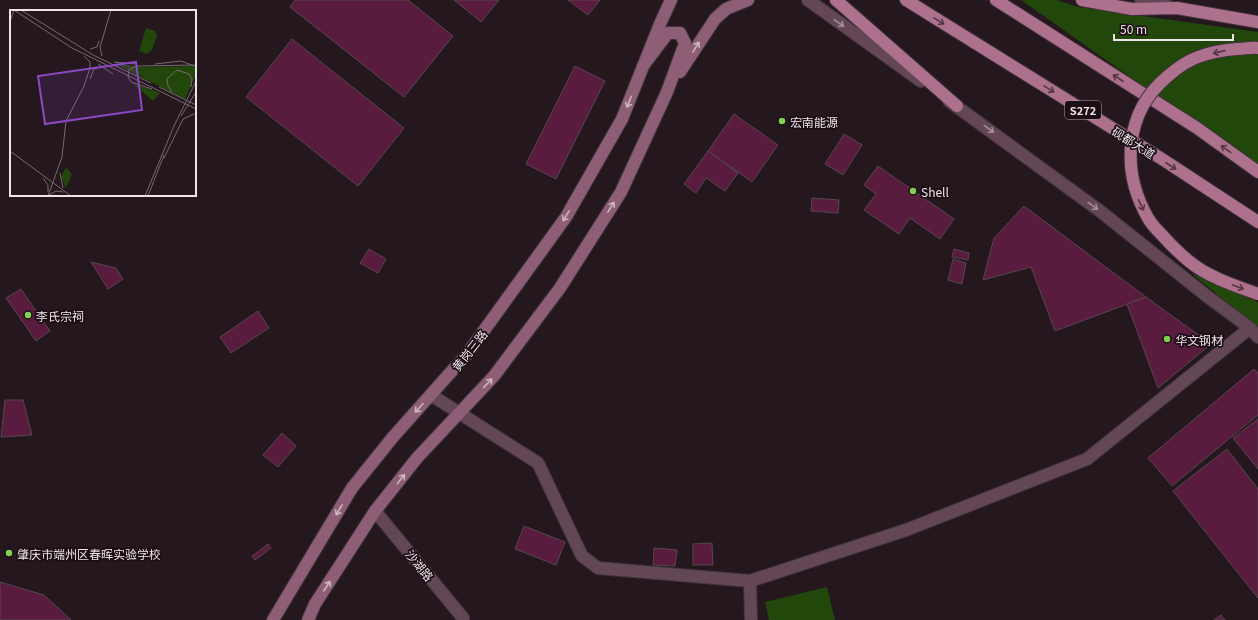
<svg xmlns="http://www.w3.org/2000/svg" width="1258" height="620" font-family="Georgia,'Noto Sans SC',serif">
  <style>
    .green { fill: #22470b }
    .building { fill: #591b3e; stroke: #56474e }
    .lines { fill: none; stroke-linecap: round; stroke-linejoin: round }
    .minor-casing { stroke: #41343a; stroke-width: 14 }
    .tertiary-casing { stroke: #41343a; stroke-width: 14 }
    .secondary-casing { stroke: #41343a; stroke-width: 14 }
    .primary-casing { stroke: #41343a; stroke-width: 14 }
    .minor { stroke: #644755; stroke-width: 12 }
    .tertiary { stroke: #644755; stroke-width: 12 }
    .secondary { stroke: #8d5e75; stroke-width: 12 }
    .primary { stroke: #ad718e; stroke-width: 12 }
    .primary-bridge-casing { stroke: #41343a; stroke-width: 14; stroke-linecap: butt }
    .primary-bridge { stroke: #ad718e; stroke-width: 12 }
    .oneway { stroke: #553645 }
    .oneway2 { stroke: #a28e98 }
    .oneway3 { stroke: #ccb5c0 }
    .poi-dot { fill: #7ed153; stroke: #1b0e15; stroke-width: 1.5 }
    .labels { text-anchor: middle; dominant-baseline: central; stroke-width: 3.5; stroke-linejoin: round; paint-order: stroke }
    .shield { fill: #1b0e15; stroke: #afa4a9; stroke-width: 1 }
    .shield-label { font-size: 11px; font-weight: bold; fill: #eee4e9 }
    .poi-label { font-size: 12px; fill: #eee4e9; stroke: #1b0e15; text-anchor: start }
    .street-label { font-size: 12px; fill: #eee4e9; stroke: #1b0e15 }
    .inset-road { fill: none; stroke: #75696f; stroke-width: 1 }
    .view { fill: #8c48c5; fill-opacity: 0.15; stroke: #8c48c5; stroke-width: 2 }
    .inset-edge { fill: none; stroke: #eee4e9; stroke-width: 2 }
  </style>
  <rect width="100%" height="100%" fill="#25171e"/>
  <g class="green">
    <polygon points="1021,0 1057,0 1078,7 1258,32 1258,167"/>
    <polygon points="1191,273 1258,302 1258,328"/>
    <polygon points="827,587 835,620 769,620 765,602"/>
  </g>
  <g class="building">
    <polygon points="295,0 408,0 453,36 404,97 290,7"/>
    <polygon points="454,0 499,0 481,22"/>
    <polygon points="568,0 600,0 588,15"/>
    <polygon points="292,39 404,128 358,186 246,97"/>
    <polygon points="575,66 605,81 556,179 526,164"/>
    <polygon points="734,114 778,145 752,182 708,151"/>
    <polygon points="844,134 862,145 843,175 825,164"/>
    <polygon points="708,151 738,173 725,191 706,178 696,193 684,184"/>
    <polygon points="878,166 954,219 940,239 910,218 899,234 864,210 876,194 864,185"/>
    <polygon points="812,198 839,200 838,213 811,211"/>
    <polygon points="1024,206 1146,297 1055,331 1031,267 983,280 994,238"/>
    <polygon points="369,249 386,259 378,273 360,263"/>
    <polygon points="954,249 969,253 968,260 952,257"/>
    <polygon points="953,259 966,263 962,284 948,280"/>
    <polygon points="91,262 116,268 123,279 108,289"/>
    <polygon points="21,289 50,331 36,341 6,298"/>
    <polygon points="1146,297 1211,344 1158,388 1127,304"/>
    <polygon points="258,311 269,328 231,353 220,337"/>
    <polygon points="1254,369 1258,373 1258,415 1172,486 1148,458"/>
    <polygon points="5,400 23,400 32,435 1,437"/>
    <polygon points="1258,419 1258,469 1233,438"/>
    <polygon points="282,433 296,446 278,467 263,455"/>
    <polygon points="1227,449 1258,489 1258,598 1173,491"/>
    <polygon points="524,526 565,542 556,565 515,549"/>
    <polygon points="712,543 713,565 693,565 693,544"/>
    <polygon points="268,544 271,548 255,560 252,556"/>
    <polygon points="654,548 677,550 675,566 653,565"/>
    <polygon points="0,582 44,595 71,620 0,620"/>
    <polygon points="1221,615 1225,620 1214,620"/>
  </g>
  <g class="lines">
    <defs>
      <g id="minor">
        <polyline points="431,395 538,463 582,556 598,568 750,581 906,530 1087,459 1250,328"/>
        <polyline points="375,511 463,618 463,620"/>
        <polyline points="750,581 751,620"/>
      </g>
      <g id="tertiary">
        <polyline points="808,0 921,81"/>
        <polyline points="1141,0 1168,6"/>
        <polyline points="949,101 1100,211 1208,297 1250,328 1258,337"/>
      </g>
      <g id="secondary">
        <polyline points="680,72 715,19 726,9 748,0"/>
        <polyline points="273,620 352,488 393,437 467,354 566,217 622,119 660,24 671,0"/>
        <polyline points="308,620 315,604 375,511 417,458 494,376 560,288 621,192 667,92 685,43 680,33 668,33 643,66"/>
      </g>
      <g id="primary">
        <polyline points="836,0 957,106"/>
        <polyline points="906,0 1162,159 1258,222"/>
        <polyline points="996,0 1197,128 1258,172"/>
        <polyline points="1082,0 1132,9 1177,8 1258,22"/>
      </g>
    </defs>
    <use href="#minor" class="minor-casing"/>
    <use href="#tertiary" class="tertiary-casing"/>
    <use href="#secondary" class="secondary-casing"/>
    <use href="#primary" class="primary-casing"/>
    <use href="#minor" class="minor"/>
    <use href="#tertiary" class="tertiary"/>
    <use href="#secondary" class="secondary"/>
    <use href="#primary" class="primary"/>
    <defs>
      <path id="primary-bridge" d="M1258,48C1251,47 1244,49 1237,49C1224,50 1211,52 1198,57C1187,61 1177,68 1168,76C1124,112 1121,171 1148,218C1151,224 1157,230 1162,235C1170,244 1180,254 1190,262C1208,277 1236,286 1258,294"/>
    </defs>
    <use href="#primary-bridge" class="primary-bridge-casing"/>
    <use href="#primary-bridge" class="primary-bridge"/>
  </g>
  <defs><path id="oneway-shaft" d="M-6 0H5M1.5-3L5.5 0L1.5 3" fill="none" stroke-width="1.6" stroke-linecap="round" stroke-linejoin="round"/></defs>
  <g class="oneway">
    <use href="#oneway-shaft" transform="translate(939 21) rotate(32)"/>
    <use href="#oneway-shaft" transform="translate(1219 52) rotate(167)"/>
    <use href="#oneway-shaft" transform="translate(1118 78) rotate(-147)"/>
    <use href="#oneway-shaft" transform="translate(1049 89) rotate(32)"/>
    <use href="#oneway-shaft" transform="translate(1226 149) rotate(-144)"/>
    <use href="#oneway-shaft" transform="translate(1171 166) rotate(33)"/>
    <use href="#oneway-shaft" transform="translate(1141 205) rotate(64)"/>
    <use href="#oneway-shaft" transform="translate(1238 287) rotate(21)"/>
  </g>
  <g class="oneway2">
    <use href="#oneway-shaft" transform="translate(839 23) rotate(35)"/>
    <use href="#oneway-shaft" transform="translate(989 129) rotate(36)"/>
    <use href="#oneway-shaft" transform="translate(1093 206) rotate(36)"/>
  </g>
  <g class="oneway3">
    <use href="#oneway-shaft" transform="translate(696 47) rotate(-58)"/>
    <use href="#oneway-shaft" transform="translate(629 102) rotate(112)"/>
    <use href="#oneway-shaft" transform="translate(611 207) rotate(-58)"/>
    <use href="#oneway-shaft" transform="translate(566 216) rotate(122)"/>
    <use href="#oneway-shaft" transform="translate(488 383) rotate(-46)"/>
    <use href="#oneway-shaft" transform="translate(419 408) rotate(132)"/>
    <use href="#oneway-shaft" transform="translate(401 479) rotate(-52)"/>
    <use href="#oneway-shaft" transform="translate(339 510) rotate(121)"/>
    <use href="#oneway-shaft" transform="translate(327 586) rotate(-57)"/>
  </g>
  <g class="poi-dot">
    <circle cx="782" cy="121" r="4"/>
    <circle cx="913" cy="191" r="4"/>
    <circle cx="28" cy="315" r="4"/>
    <circle cx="1167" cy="339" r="4"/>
    <circle cx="9" cy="553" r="4"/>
  </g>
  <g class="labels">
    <rect class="shield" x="1065" y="101" width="36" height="18" rx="3"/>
    <g class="shield-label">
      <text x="1083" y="110">S272</text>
    </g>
    <g class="poi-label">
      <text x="790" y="121">宏南能源</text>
      <text x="921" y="191">Shell</text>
      <text x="36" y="315">李氏宗祠</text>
      <text x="1175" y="339">华文钢材</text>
      <text x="17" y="553">肇庆市端州区春晖实验学校</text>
    </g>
    <g class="street-label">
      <text transform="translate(1134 142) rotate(32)">砚都大道</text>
      <text transform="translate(469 350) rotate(-52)">黄岗三路</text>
      <text transform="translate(420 565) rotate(51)">沙湖路</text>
    </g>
  </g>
  <g transform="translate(10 10)">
    <rect width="186" height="186" fill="#25171e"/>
    <path d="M136,18L145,21L147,25L142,40L136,44L129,41ZM104,53L130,57L186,56V65L175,89ZM123,74L143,80L150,83L143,91ZM56,157L62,164L56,178L51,167Z" fill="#22470b"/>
    <path class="inset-road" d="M4,0L62,38L186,99M11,0L83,45L141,73M0,12L4,0M80,39L87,37L89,31M92,46L90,37L101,0M104,52L127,54M88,54L103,64M145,54L171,51L184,56M80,69L84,59L90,57M149,77L186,95M142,79L121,72L118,67L119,60L126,56L186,55M162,82L158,76L157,69L167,60L179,64L182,69L181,77M171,106L186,82M0,141L61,186M154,148L173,109L186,103M50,163L53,178M33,168L38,175V182M39,185L46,181L53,182M38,186L52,147L56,111L74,76L80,58V52L74,46M135,186L164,116L186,71M138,186L154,145"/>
    <path class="view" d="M126,52L132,100L35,114L28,66Z"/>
    <rect width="186" height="186" class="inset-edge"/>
  </g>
  <path d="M1114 34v6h119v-6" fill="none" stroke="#eee4e9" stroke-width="2"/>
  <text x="1120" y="34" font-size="12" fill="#eee4e9" stroke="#1b0e15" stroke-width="3" paint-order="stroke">50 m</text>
</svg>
